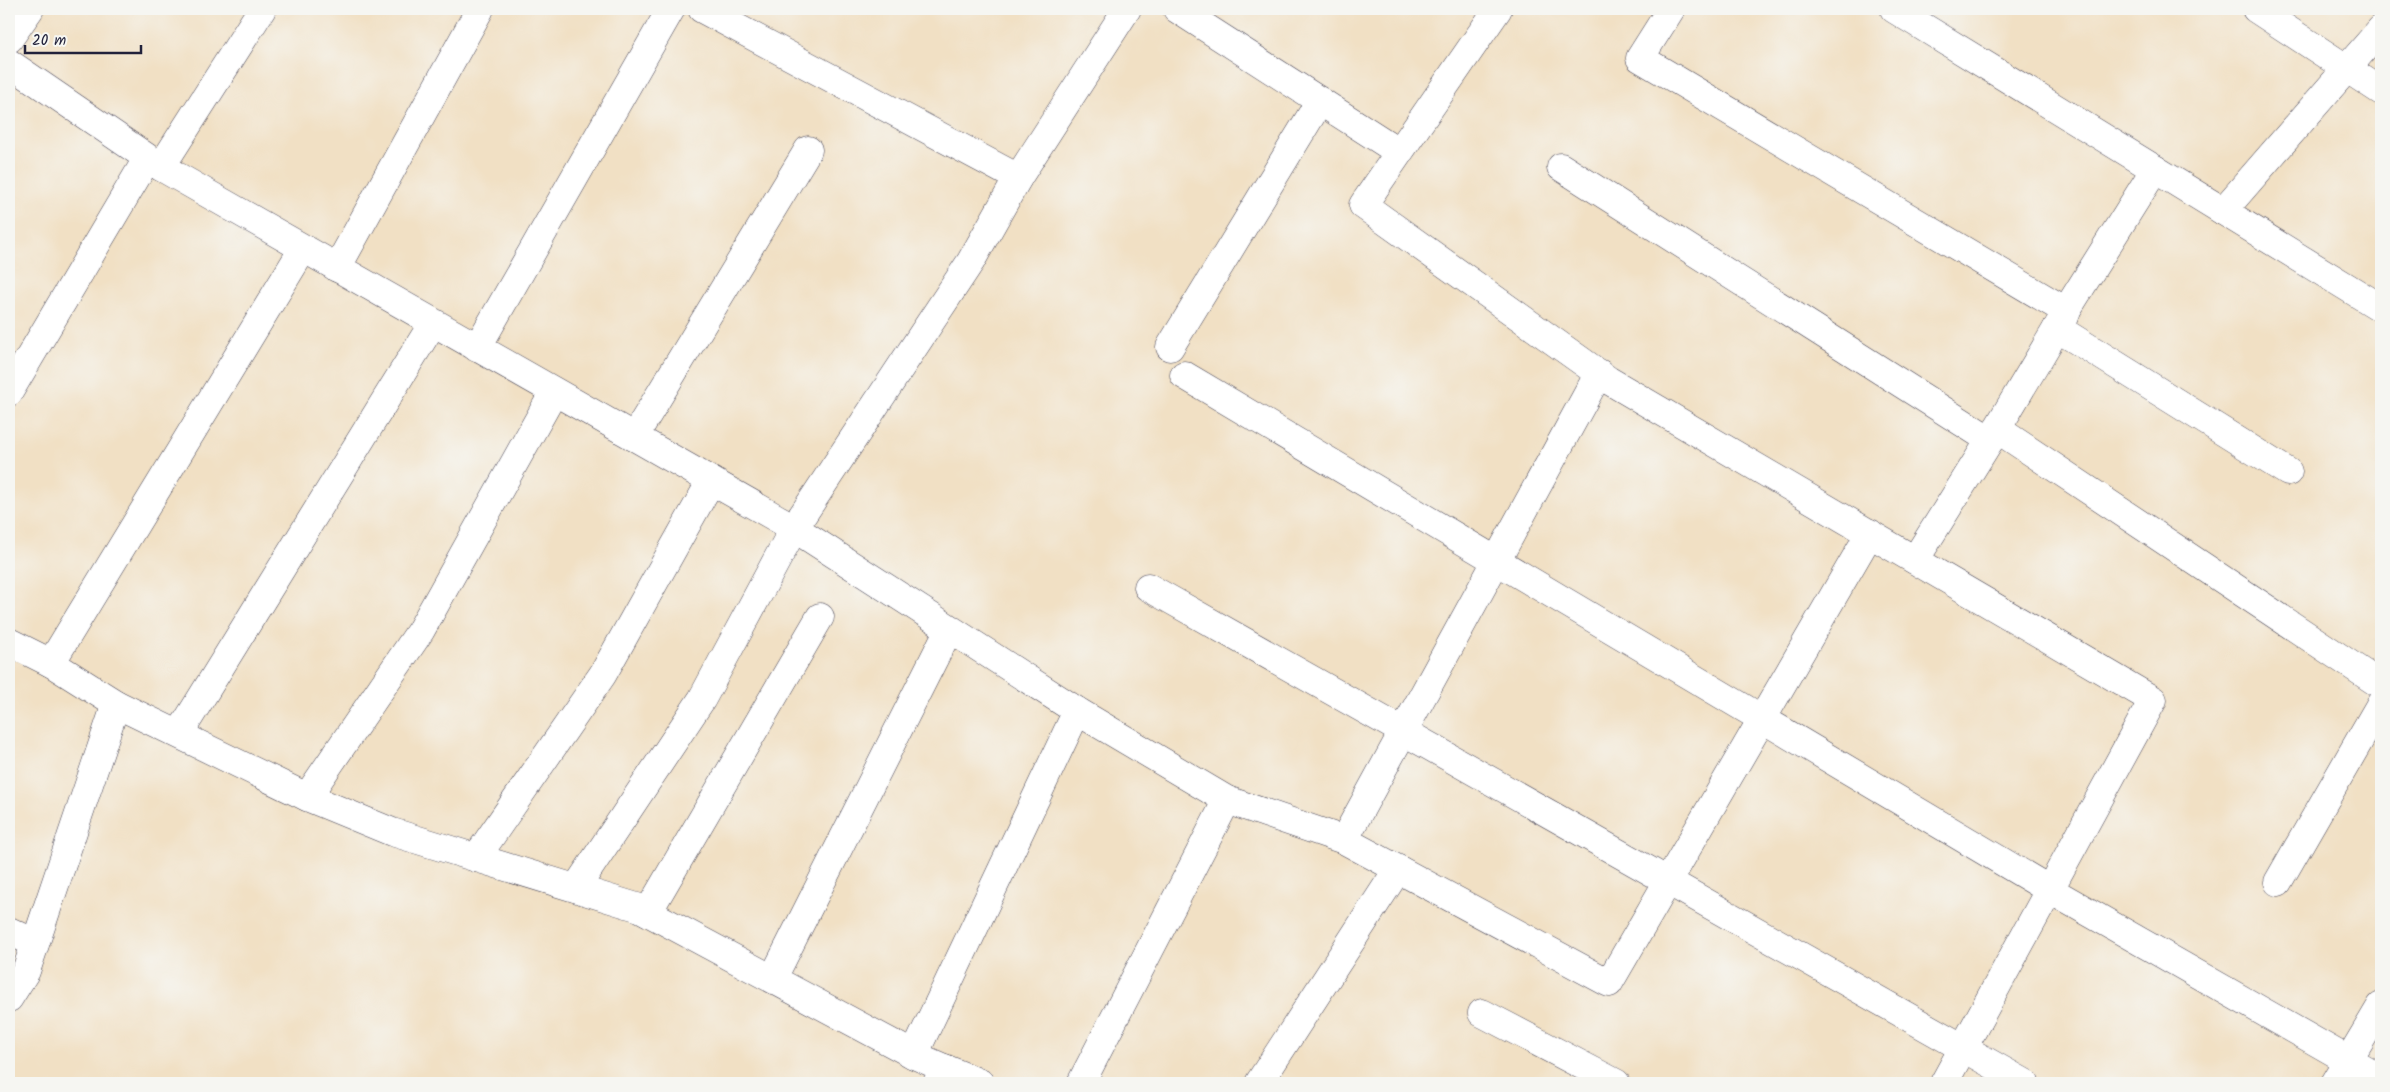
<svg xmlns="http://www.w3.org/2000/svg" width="2390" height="1092" font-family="Kalam,sans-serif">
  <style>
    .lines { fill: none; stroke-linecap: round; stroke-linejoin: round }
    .minor-casing { stroke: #413e50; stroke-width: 29 }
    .minor { stroke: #fff; stroke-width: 28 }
  </style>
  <rect width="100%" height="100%" fill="#f6f6f2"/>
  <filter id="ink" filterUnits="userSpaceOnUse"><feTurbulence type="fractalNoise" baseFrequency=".02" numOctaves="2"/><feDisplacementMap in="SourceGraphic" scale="10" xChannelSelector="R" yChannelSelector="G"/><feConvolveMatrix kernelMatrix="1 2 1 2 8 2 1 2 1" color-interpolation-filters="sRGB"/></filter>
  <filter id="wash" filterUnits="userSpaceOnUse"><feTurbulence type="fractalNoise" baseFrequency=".0096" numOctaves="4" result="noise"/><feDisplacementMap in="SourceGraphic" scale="20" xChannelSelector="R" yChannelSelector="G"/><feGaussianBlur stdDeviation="1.12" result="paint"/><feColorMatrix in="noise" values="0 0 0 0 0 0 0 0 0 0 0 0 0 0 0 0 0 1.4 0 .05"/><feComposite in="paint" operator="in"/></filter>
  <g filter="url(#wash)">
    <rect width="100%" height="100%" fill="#f1e0c4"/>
  </g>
  <g filter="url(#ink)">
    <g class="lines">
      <defs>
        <g id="minor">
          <polyline points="702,9 1018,178"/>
          <polyline points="1177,9 1399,152"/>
          <polyline points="1498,9 1363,205 1608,380 2153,700 1944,1083"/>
          <polyline points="1671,9 1640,58 2066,311 2155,169"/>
          <polyline points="1894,9 2381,308"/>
          <polyline points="2256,9 2381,91"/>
          <polyline points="9,39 30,9"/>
          <polyline points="9,63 161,167 794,528 1077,711 1227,800 1344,840 1609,983 1870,533"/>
          <polyline points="161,167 262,9"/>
          <polyline points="1561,167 1990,440"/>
          <polyline points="2223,211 2381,29"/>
          <polyline points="337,268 480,9"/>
          <polyline points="2057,328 2288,472"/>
          <polyline points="1170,347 1320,101"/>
          <polyline points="477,348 671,9"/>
          <polyline points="1184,375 2050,890 2381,1079"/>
          <polyline points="9,392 147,159"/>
          <polyline points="1997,429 2066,313"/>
          <polyline points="634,437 808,150"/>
          <polyline points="1915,560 1997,429 2381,685"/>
          <polyline points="1148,587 2025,1083"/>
          <polyline points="9,642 51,663 116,704 307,797 392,832 640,908 914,1055"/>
          <polyline points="51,663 303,249"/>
          <polyline points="179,734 433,323"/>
          <polyline points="307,797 421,630 554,392"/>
          <polyline points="1344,840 1599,373"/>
          <polyline points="476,858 603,674 711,481"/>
          <polyline points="2278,882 2381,703"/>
          <polyline points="576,888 702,699 794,528 971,261 1018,178 1127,9"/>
          <polyline points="648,912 820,617"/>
          <polyline points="9,931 35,943"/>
          <polyline points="773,978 949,629"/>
          <polyline points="9,998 26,971 116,704"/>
          <polyline points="1482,1013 1616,1083"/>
          <polyline points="944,1068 980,1083"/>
          <polyline points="937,1083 944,1068 914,1055 1077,711"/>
          <polyline points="1081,1083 1227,800"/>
          <polyline points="1259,1083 1398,869"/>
          <polyline points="2335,1083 2381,1006"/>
        </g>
      </defs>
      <use href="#minor" class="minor-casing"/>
      <use href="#minor" class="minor"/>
    </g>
  </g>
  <rect width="2390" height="1092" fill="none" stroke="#f6f6f2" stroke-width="30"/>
  <path d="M25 45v8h116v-8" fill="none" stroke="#22223b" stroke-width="2.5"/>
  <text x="32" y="45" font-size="15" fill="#22223b" stroke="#f6f6f2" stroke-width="4" paint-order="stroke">20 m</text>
</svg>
